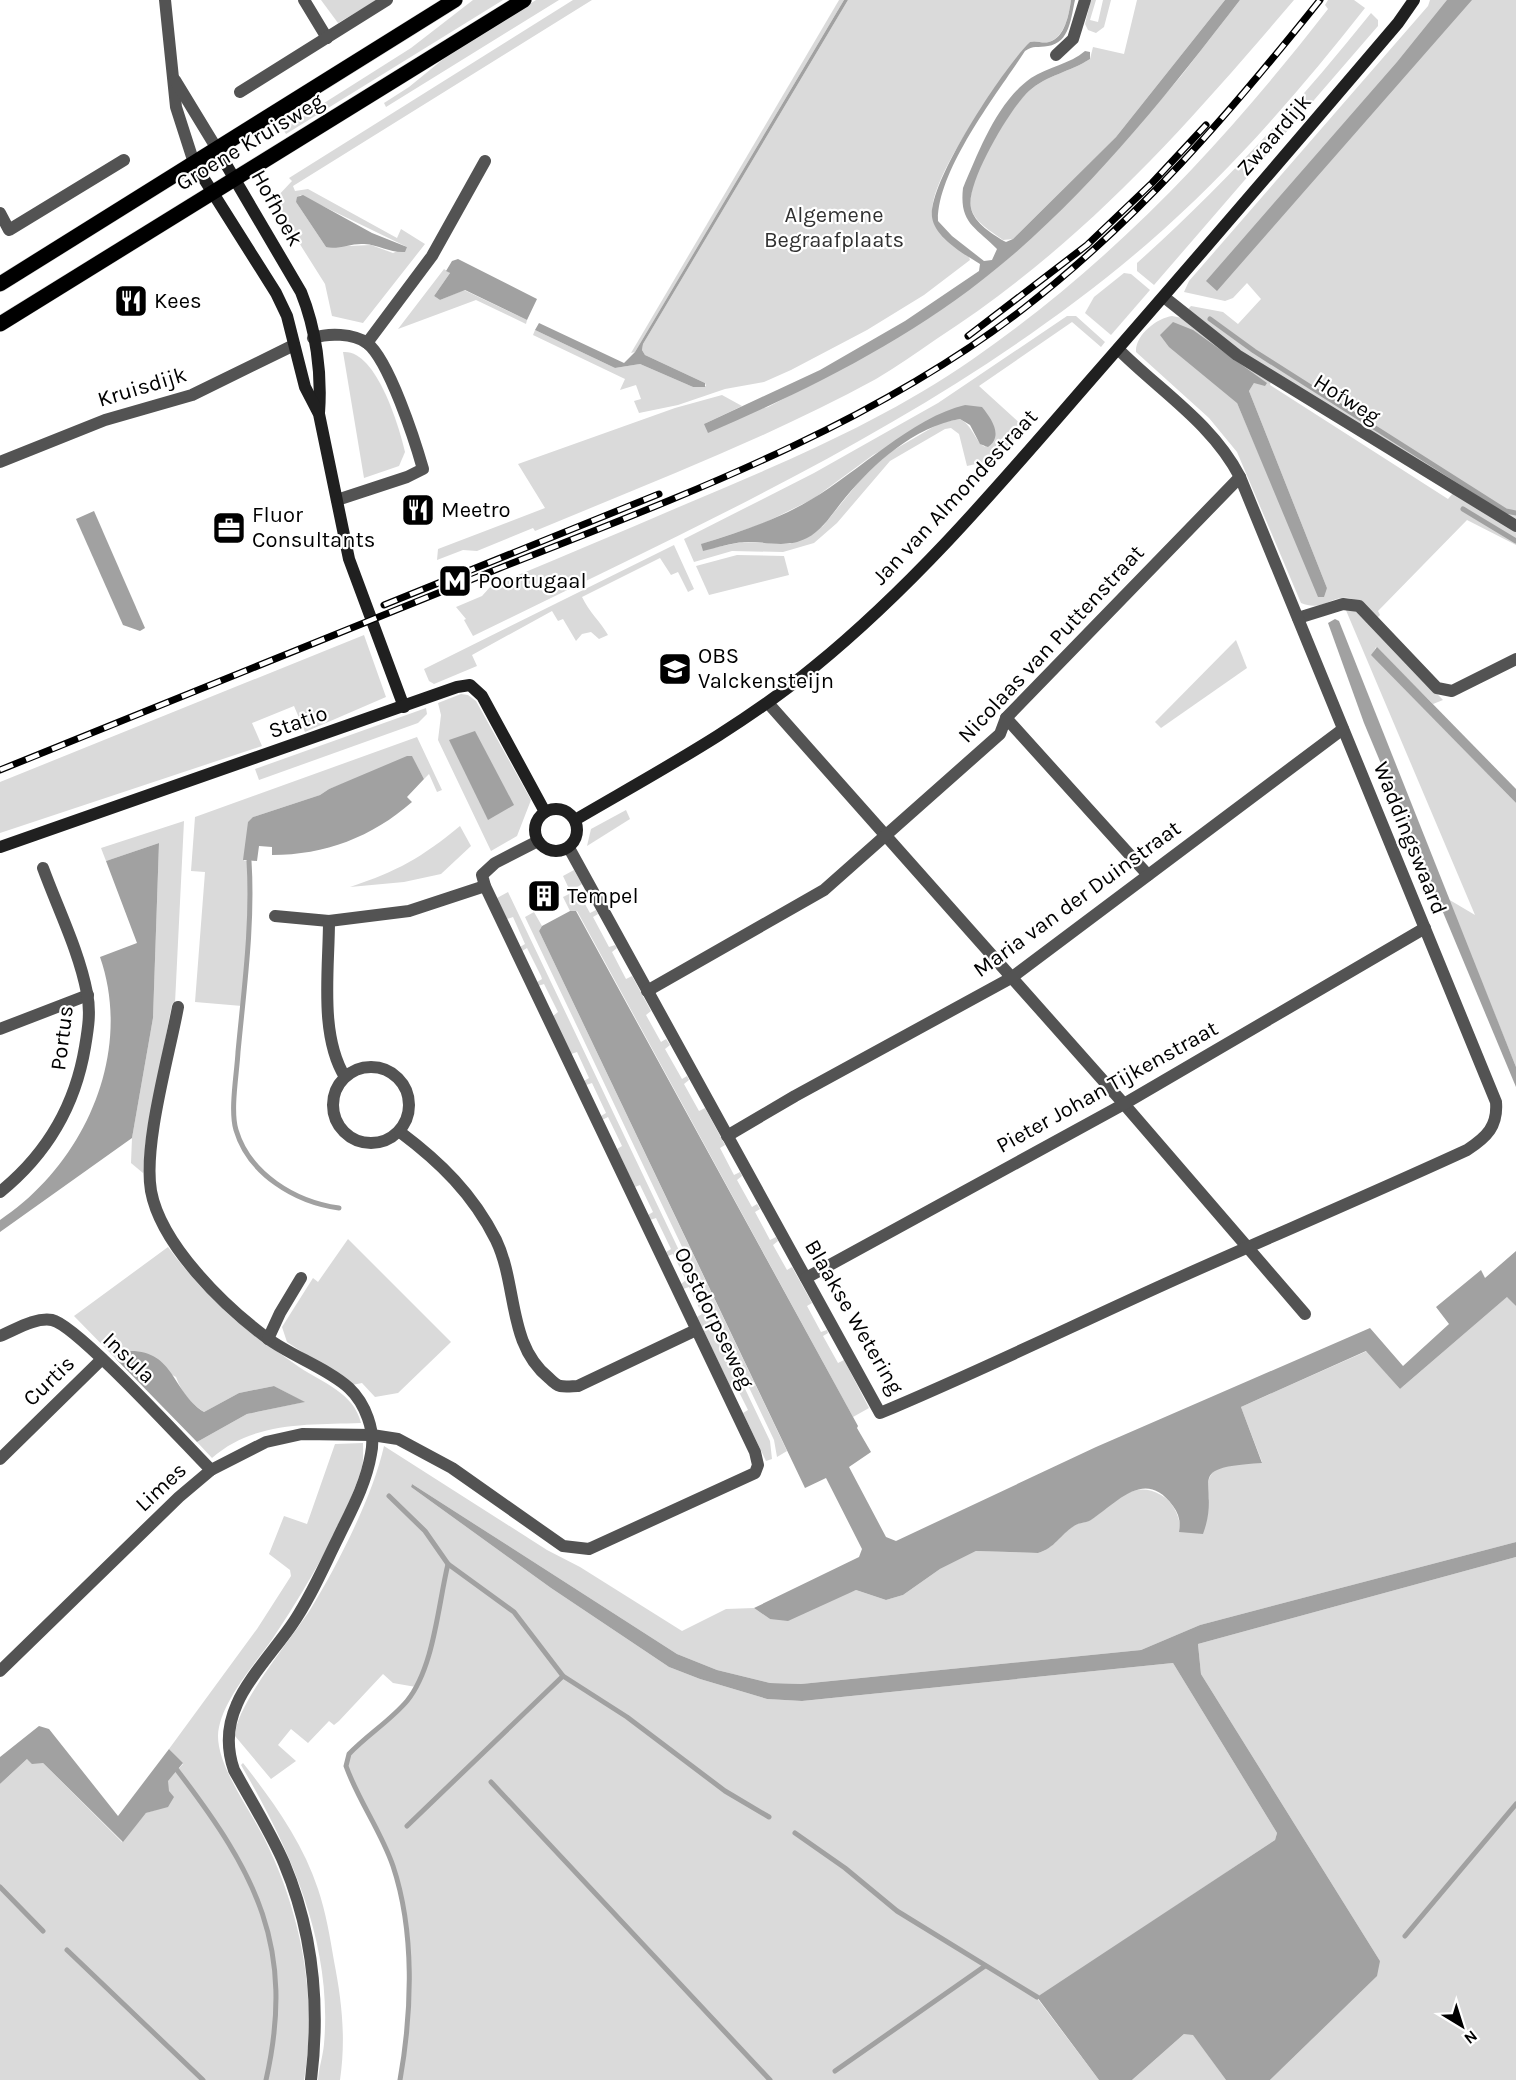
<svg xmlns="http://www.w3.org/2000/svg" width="1516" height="2080" font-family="Karla,sans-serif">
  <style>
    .green { fill: #dadada; fill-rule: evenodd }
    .water { fill: #a1a1a1 }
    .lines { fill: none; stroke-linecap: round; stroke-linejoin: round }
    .stream { stroke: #a1a1a1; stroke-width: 5 }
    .primary-casing { stroke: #dbdbdb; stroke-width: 16 }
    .street { stroke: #535353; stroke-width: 12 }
    .secondary { stroke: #202020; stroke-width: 12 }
    .primary { stroke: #000; stroke-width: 15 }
    .rail-casing { stroke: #000; stroke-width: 7 }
    .rail { stroke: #fff; stroke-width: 4.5; stroke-dasharray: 14; stroke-linecap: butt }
    .labels { text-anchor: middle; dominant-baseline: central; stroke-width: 4.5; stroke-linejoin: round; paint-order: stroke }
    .street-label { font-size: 22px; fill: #000; stroke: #fff }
    .park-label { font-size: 22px; fill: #313131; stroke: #fff }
    .poi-label { font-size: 22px; fill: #000; stroke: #fff; text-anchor: start }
  </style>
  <rect width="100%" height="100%" fill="#fff"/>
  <g class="green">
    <polygon points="321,0 377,0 338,23"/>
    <polygon points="473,0 503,0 286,134 283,129 411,48"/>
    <polygon points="536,0 559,0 386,107 384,103 409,87 447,56"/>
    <path d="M573,0H592L293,186L295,191L308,189L397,238L401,229L425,244L363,323L332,316L325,284L279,211L276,198L292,181L289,178ZM300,195L407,247L393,253L371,245L326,247L296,202Z"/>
    <polygon points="839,0 844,0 635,352 631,353"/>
    <path d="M848,0H1071C1069,14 1065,37 1049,42C1042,44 1037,40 1030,42C1007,71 924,182 933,217C938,238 967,248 970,260L924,295L867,330L791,370L764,382L725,389L678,405L639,413L634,401L641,399L636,385L620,390L625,379L533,335L535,330L615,368L640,364L693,387L706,386L705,383L645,355L642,350L643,344Z"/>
    <polygon points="1091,0 1096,0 1090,20 1098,22 1103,0 1111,0 1104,27 1096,33 1088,30 1085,24"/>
    <path d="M1137,0H1225L1116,137L1013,239L1003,240C991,231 975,223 971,208C964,183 1009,108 1029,91C1047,75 1070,72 1090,59L1093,47L1124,54Z"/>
    <path d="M1240,0H1294C1182,131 1082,245 935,340C916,353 896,367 876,379C766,439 650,483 535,531L533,528L477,551L463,550L437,560L438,549L545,508L518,464L675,408L722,395L742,406L704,424L768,407L861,358L933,315L996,269L1052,218L1119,148L1181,76Z"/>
    <path d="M1328,0H1354L1365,8C1299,92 1228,174 1147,244C949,414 705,522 473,636L464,620L466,619L456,607L482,596L491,586C556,560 620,532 686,504C785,462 884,421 973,359C1113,262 1224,143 1328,9L1325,5Z"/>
    <polygon points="1430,0 1516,0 1516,520 1232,347 1188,309 1191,306 1223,312 1238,324 1261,299 1247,283 1233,298 1225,301 1184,292 1189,281 1428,6"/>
    <path d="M1371,13L1378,20V26L1154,285L1137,271V263C1223,186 1299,103 1371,13Z"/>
    <polygon points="444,269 450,273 434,296 440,300 464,290 527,320 526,324 476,300 398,329"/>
    <polygon points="1124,273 1131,274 1150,290 1111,335 1085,313 1094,297"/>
    <path d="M1067,316H1076L1105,342L1101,347L1072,322L979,386L1024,427L998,459L967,466L959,434L951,428L945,429L890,461L837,523L814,543L783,552L732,551L694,562L684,539L814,473L938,403ZM965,405L985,447C973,439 974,427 960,419L940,423L892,451L866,473L823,526L790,544L742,542L703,550L702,544L762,524L813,499L873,455Z"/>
    <path d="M1172,316L1182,318L1271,381L1270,385L1448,499L1453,493L1516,530V545L1467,520L1378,611L1380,615L1376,619C1369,612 1359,600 1349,598C1331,595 1323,612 1301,603L1237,452L1209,418L1136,352C1135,335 1157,318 1172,316ZM1243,368L1266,383H1254L1249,391L1327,588L1320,597L1237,403Z"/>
    <path d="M343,352C376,349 399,426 405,452L399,466L364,478Z"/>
    <path d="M674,545L694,589L688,592L678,572L671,575L660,558L582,597C589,612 600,621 608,635L599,639L591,632L582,634L576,641L563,619L558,621L552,611L472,655L477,666L434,684L429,681L424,669Z"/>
    <polygon points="737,555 784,556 789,575 709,595 696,566"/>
    <polygon points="1345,608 1357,611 1443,700 1433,704 1376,647 1372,655 1516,803 1516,1067 1448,899 1475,915"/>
    <polygon points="364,635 386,697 305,732 294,706 252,723 262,746 0,833 0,782"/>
    <polygon points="1236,640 1247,668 1161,728 1155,722"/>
    <polygon points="461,694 468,695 476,701 531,800 517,836 491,851 438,740 441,715 438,703"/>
    <polygon points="426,708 427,714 418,723 259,780 255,769"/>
    <polygon points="417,737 442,790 437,792 429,774 424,779 412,757 329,789 320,795 253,817 244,861 249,861 251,900 242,1006 195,1002 205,872 191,871 195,817"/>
    <polygon points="626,810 630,819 587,846 591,829"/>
    <polygon points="184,821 175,1003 172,1004 145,1146 143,1173 131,1163 132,1138 153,1018 159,843 106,861 101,848"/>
    <path d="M460,826L471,846L441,874L404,882L350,887C398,871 421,858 460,826Z"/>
    <polygon points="574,870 582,884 576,888 590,913 596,910 598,914 593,917 609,947 615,945 617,948 612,952 626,979 632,976 651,1011 646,1015 661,1042 666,1039 670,1045 665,1049 682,1079 687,1076 689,1080 684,1084 699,1111 705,1108 725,1145 720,1148 734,1175 740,1172 742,1176 737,1180 752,1207 757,1204 760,1209 755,1212 770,1240 776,1237 778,1241 773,1245 787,1270 792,1267 812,1303 807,1306 821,1332 827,1330 828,1333 823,1336 838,1363 844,1360 869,1408 853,1417 577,911 570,911 563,897 571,893 563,876"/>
    <polygon points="508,892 770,1441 772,1459 766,1461 743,1413 748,1410 735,1384 730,1386 697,1317 702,1314 689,1287 683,1289 681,1284 686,1280 673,1254 668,1256 666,1252 671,1249 656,1218 650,1220 648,1215 653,1212 640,1185 635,1187 617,1149 622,1146 608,1117 602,1120 601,1116 606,1113 592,1083 586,1085 584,1081 589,1078 577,1052 571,1054 553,1016 558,1012 544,984 538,986 537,982 542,979 541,976 527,948 522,951 520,947 525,944 513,917 507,919 497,898"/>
    <polygon points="534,912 542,926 539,931 787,1451 777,1457 774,1440 525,917"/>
    <polygon points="348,1239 451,1342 398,1393 375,1397 362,1383 352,1385 287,1342 282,1327 313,1278 318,1282"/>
    <path d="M168,1247C188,1274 211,1299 236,1321C256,1337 278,1352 299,1367C323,1383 354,1393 361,1423C309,1425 254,1421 212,1458L197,1442L247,1414L304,1402L274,1386L239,1393L204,1412C189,1402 182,1393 176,1377L127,1351L116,1359L74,1316Z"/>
    <path d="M1508,1296L1516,1306V1542L1200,1625L1141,1650L801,1684L770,1683L717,1670L677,1654L412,1484L411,1487L551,1588L669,1667L700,1679L767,1699L802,1701L1173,1663L1277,1833L1275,1840L1037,1998L1099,2080H400C412,2012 415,1932 393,1866C381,1831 358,1800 346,1766L349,1754L406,1702L416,1687L393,1683L383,1674L339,1721L334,1725L329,1721L308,1743L291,1729L278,1745L296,1761L271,1779L235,1736C235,1706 292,1638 310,1610C337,1566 373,1496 384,1446L547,1550L580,1567L682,1631L726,1609L754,1608L770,1619L856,1590L886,1600L903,1595L940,1569L976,1551L1038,1553C1055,1548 1060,1534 1075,1525C1080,1522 1087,1523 1092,1519C1114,1504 1132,1478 1161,1495C1172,1501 1178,1513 1180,1525L1209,1499C1201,1460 1233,1464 1262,1462L1241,1407L1367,1351L1400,1389Z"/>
    <path d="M363,1443C363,1451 364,1462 361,1470C345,1522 304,1592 273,1638C255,1664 219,1704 218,1736C218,1767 250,1810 264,1838C301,1912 318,1998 304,2080H0V1784L27,1759L43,1763L122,1842L146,1813L168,1806L167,1781L183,1764L169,1749L257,1629L291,1576L290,1570L269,1554L284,1516L307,1524L335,1444Z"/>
    <polygon points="1516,1557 1516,2080 1270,2080 1312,2039 1380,1961 1201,1674 1198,1644"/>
    <path d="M243,1763C273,1801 303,1843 318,1889C326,1913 330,1937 334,1961C342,2002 346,2039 340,2080H318C319,2067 323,2056 324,2044C333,1943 290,1849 241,1765Z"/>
    <polygon points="1184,2034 1193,2034 1226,2080 1132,2080"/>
  </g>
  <g class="water">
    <polygon points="844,0 848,0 643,344 642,350 645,355 705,383 705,387 693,387 640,364 615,368 535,330 539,323 624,363 635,352"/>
    <path d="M1071,0H1075C1071,17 1070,43 1048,46C1038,48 1033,45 1025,51C997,94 937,170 938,221L952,236L984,261L992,260L997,249C976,227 959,224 963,188C979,151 997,102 1031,78C1048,67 1070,64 1085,51L1090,52V59C1070,72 1047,75 1029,91C1011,107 965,184 971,208C974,223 993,235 1006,242L1013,239L1116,137L1225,0H1240C1167,95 1089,193 996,269C911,339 808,390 708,433L704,424L820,370L905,321L979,271L980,264C964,254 935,238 932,217C928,182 1004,67 1030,42C1037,40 1042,44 1049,42C1065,38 1069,14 1071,0Z"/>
    <polygon points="1447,0 1472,0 1217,291 1206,281 1397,62"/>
    <path d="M303,195L372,233L407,247L405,252C390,253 380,245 364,244C351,243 338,250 326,247L296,202L297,197Z"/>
    <polygon points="458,259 537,299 527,320 465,290 440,300 434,296 450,273 446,271 452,261"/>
    <polygon points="1173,322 1193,330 1267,383 1265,386 1254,383 1249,391 1327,588 1324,597 1318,597 1237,403 1169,347 1160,335"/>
    <path d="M965,405L982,407C991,418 1004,436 988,447L980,444L970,425L960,419C914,427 874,463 845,498C834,511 823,530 807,538C786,549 766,541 744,542C731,543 716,548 703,551L701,544C740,532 777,520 812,499C858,472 913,417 965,405Z"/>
    <polygon points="94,511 145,628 140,631 123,625 76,519"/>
    <polygon points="1335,619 1339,621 1516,1067 1516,1087 1364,723 1328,623"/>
    <polygon points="1377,647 1516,789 1516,803 1371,655"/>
    <polygon points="475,731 514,805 488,820 449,740"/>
    <path d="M407,756H412L424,779L407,797L412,802C372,837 325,855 272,855V847L259,846L257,861L243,860L248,822L253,817L320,795L329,789Z"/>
    <path d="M159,843L153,1018L132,1138L0,1232V1220C83,1165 134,1055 100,957L137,943L106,861Z"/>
    <path d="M570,911H576L858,1426L857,1428L871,1452L849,1467L886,1537L896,1541L1096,1447L1370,1328L1403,1366L1449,1324L1436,1307L1481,1270L1485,1278L1516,1251V1306L1507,1297L1400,1389L1366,1351L1241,1407L1262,1463C1178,1468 1223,1481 1203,1534L1179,1532C1181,1523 1179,1514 1173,1506C1145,1467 1117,1503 1091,1520C1086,1523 1080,1522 1074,1526C1060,1535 1055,1548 1038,1553L976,1551L940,1569L903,1595L886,1600L856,1590L788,1621L770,1619L754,1608L859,1557L862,1549L826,1478L805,1488L539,931L542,926Z"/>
    <path d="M127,1351C175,1349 171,1391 204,1412L239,1393L274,1386L305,1402L247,1414L197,1442L116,1359Z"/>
    <polygon points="412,1484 677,1654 717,1670 770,1683 801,1684 1141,1650 1200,1625 1516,1542 1516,1557 1198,1644 1201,1674 1380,1961 1377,1976 1270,2080 1226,2080 1193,2035 1184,2034 1132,2080 1099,2080 1037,1997 1275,1840 1277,1833 1173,1663 802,1701 767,1699 700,1679 669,1667 551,1588 411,1487"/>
    <polygon points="39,1726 49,1729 118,1816 169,1749 183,1763 168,1781 169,1791 174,1797 168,1807 146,1813 123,1842 43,1763 32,1764 27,1759 0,1784 0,1757"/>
  </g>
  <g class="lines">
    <g class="stream">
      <polyline points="1210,319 1254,351 1506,511 1516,513"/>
      <polyline points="1463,509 1516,541"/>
      <path d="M249,861C253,924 244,988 238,1052C237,1073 230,1110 236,1130C249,1174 295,1202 339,1208"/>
      <polyline points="389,1496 425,1531 448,1564 514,1612 563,1676 627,1717 725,1791 769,1817"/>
      <path d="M177,1770C256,1873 296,1947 266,2080"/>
      <polyline points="491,1782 770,2080"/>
      <polyline points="407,1826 563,1676"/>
      <polyline points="795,1833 845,1868 897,1911 1037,1997"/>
      <polyline points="0,1887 43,1931"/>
      <polyline points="1405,1936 1516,1804"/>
      <polyline points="67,1950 203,2080"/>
      <polyline points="835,2071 985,1966"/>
      <path d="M400,2080C412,2012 415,1932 393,1866C381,1831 358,1800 346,1766L349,1754C367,1735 390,1721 407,1701C434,1668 438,1605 448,1564"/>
    </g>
    <defs>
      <g id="primary">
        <polyline points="0,284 455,0"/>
        <polyline points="0,324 524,0"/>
      </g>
    </defs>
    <use href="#primary" class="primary-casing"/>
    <g class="street">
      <polyline points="165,0 176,107 194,163"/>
      <polyline points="304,0 327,38"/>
      <polyline points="1056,55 1073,39 1085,0"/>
      <polyline points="175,80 217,149"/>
      <polyline points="240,92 387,0"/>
      <polyline points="0,213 9,230 124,160"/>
      <polyline points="1164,297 1237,355 1516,526"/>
      <path d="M313,338C328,333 353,333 367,343C389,360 415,441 423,469L407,477L337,500"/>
      <polyline points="367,343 432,256 485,161"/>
      <polyline points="0,462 105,420 192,395 294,345"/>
      <polyline points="1298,618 1343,604 1359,606 1437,688 1452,691 1516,659"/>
      <polyline points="768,703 1124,1104 1305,1314"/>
      <polyline points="1006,718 1148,875"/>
      <path d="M569,848L880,1413C976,1373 1070,1327 1165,1284C1265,1239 1367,1196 1467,1150C1487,1137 1498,1126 1496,1102L1240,477C1212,423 1160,391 1118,349"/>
      <polyline points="275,916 329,921 409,911 485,886"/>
      <path d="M329,921C329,969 319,1035 345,1077"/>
      <polyline points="647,991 824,890 1000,734 1006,718 1240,477"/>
      <path d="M178,1007C169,1056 143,1145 151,1191C161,1245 224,1306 267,1338C291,1356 327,1368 349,1388C365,1403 376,1431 371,1454C366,1484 351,1511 338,1538C323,1568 310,1599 291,1626C275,1649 247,1680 237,1704C227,1726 226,1747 234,1770C251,1801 270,1831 284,1863C313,1932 320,2007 311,2080"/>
      <polyline points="0,1029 88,995"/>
      <circle cx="371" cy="1105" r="38"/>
      <path d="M400,1132C440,1162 473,1194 496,1240C518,1286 507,1344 549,1378C552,1381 556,1385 560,1386C566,1387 573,1386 578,1386L696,1330"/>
      <polyline points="727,1136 795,1096 1011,978 1343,729"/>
      <path d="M0,1192C47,1154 75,1107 85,1047C88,1029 91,1012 87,993C79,951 58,909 43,868"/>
      <polyline points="806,1278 1124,1104 1425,928"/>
      <path d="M0,1336C15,1330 35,1317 52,1320C77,1325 186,1445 211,1470"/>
      <polyline points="268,1339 280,1313 301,1278"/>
      <polyline points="0,1459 102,1359"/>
      <polyline points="0,1671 179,1497 211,1470 266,1442 302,1434 372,1435 398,1439 452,1468 563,1546 589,1549 755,1473 758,1465 755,1452 485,886 482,875 495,863 538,841"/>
    </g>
    <g class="secondary">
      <path d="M217,149L301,292C316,329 322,373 319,413"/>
      <polyline points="194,163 276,293 287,316 305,387 319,414 349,559 404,707"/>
      <circle cx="556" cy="830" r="21"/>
      <path d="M575,820C657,772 740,728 814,667C916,584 1001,483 1087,384C1192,264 1295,144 1398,23L1414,0"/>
      <polyline points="0,847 457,687 470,685 482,696 545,812"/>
    </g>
    <use href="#primary" class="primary"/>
    <defs>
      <g id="rail">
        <polyline points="968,336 1087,245 1152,183 1206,125"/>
        <polyline points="384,605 659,494"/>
        <path d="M0,770C167,703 333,635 500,568C679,497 868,428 1023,309C1139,219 1229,114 1320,0"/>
      </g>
    </defs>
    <use href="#rail" class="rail-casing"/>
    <use href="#rail" class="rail"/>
  </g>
  <defs>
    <symbol id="restaurant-square" viewBox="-11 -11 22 22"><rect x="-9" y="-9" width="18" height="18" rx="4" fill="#000" stroke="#fff"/><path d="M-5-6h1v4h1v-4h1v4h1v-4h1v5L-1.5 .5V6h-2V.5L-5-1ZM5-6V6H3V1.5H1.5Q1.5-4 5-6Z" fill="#fff"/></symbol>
    <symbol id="office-square" viewBox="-11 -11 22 22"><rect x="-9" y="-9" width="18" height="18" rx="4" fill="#000" stroke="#fff"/><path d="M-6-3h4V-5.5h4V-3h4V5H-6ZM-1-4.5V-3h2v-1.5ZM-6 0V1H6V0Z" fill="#fff"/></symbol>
    <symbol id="metro-square" viewBox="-11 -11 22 22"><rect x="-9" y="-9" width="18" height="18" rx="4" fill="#000" stroke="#fff"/><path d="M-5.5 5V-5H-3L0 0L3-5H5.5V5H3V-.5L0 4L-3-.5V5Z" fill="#fff"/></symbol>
    <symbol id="school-square" viewBox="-11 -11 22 22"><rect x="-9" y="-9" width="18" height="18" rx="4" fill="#000" stroke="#fff"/><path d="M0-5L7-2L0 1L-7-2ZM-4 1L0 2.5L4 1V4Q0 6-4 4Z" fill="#fff"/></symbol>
    <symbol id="building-square" viewBox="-11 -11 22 22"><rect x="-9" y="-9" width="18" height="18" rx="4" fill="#000" stroke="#fff"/><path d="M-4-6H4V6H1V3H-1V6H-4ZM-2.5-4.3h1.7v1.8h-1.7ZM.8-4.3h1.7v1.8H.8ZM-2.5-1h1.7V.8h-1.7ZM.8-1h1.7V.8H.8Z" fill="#fff"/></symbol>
  </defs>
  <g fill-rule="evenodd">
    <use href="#restaurant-square" x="112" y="282" width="38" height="38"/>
    <use href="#restaurant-square" x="399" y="491" width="38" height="38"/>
    <use href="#office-square" x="210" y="509" width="38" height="38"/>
    <use href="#metro-square" x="436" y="562" width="38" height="38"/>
    <use href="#school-square" x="656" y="650" width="38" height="38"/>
    <use href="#building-square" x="525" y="877" width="38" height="38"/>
  </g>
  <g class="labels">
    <g class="street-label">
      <text transform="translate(1274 135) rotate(-49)">Zwaardijk</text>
      <text transform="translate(250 142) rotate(-31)">Groene Kruisweg</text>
      <text transform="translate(277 208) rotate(61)">Hofhoek</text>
      <text transform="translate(142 387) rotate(-17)">Kruisdijk</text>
      <text transform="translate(1347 399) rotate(32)">Hofweg</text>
      <text transform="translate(955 497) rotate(-47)">Jan van Almondestraat</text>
      <text transform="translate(1051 644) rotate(-47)">Nicolaas van Puttenstraat</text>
      <text transform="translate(298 722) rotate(-19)">Statio</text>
      <text transform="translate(1410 838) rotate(68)">Waddingswaard</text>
      <text transform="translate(1077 899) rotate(-36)">Maria van der Duinstraat</text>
      <text transform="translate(62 1038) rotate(-83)">Portus</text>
      <text transform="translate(1107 1087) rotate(-29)">Pieter Johan Tijkenstraat</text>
      <text transform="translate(854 1317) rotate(60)">Blaakse Wetering</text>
      <text transform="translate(714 1318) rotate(64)">Oostdorpseweg</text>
      <text transform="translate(129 1358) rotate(44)">Insula</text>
      <text transform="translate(49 1381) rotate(-44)">Curtis</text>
      <text transform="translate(161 1487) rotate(-43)">Limes</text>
    </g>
    <g class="park-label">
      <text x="834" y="215">Algemene<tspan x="834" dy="25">Begraafplaats</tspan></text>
    </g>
    <g class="poi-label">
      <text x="154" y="301">Kees</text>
      <text x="441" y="510">Meetro</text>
      <text x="252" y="515">Fluor<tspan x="252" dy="25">Consultants</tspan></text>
      <text x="478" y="581">Poortugaal</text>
      <text x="698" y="656">OBS<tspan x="698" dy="25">Valckensteijn</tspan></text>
      <text x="567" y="896">Tempel</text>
    </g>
  </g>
  <g transform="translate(1462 2026) rotate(142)" stroke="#ffffff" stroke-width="4.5" paint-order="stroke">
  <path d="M0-4.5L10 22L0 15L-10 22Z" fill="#000000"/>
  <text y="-9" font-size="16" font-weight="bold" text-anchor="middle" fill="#000000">N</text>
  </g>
</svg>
